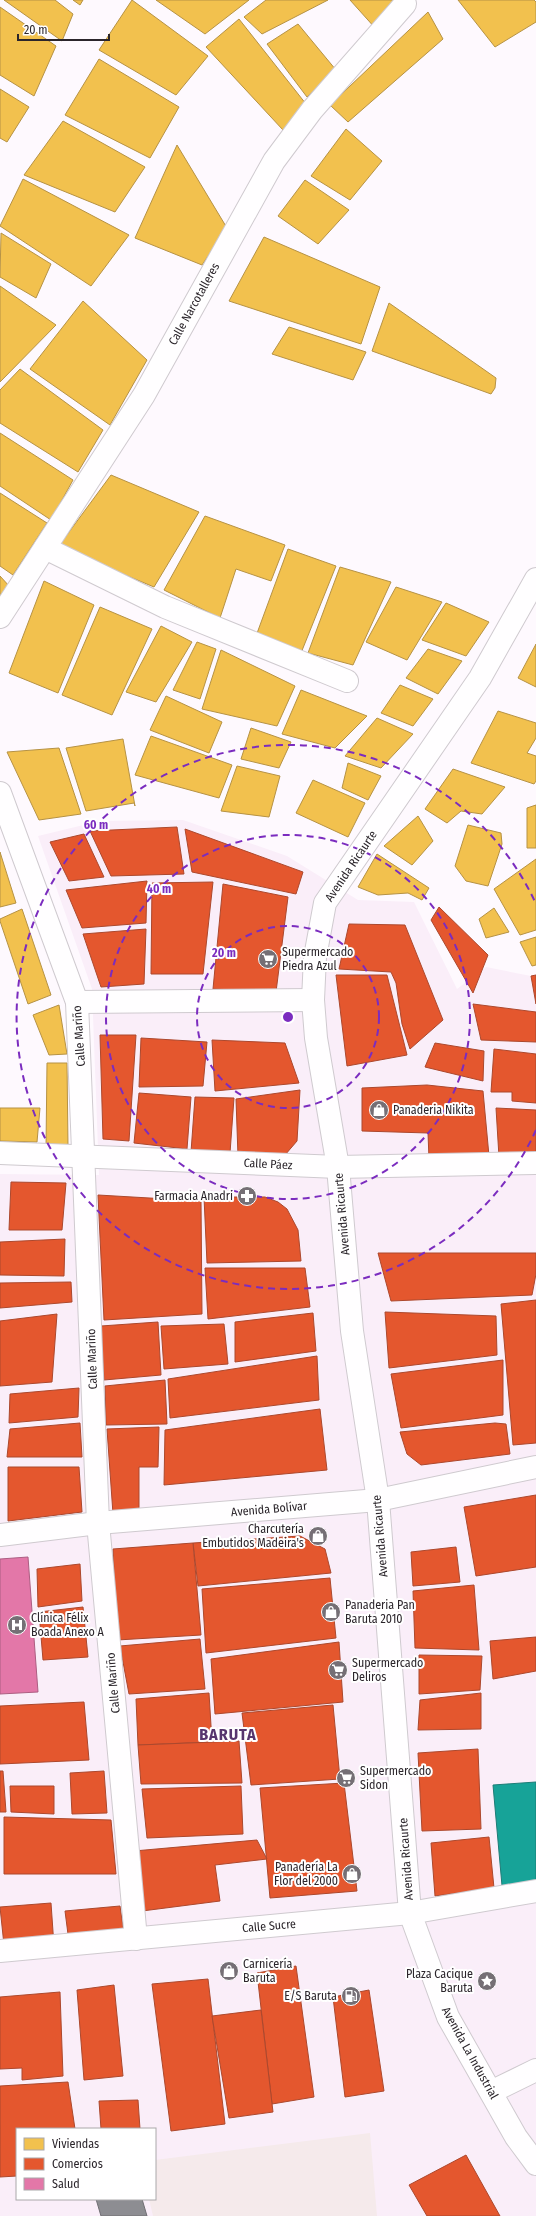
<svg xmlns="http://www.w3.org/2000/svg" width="536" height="2216" font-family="'Fira Sans Condensed',sans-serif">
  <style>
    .built { fill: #faeef9; fill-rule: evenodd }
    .industrial { fill: #f5eaeb }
    .homes { fill: #f2c14e; stroke: #b69244 }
    .shops { fill: #e4572e; stroke: #ac482d }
    .health { fill: #e377a8; stroke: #ac5e82 }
    .public { fill: #17a398; stroke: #1d7d77 }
    .industry { fill: #8d8d92; stroke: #706e73 }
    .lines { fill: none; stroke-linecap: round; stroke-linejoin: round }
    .street-casing { stroke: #cfcacf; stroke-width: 24 }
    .street { stroke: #fffeff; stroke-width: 22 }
    .ring { fill: none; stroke: #7b2cbf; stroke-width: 2; stroke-dasharray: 7 5 }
    .labels { text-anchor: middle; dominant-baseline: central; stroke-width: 4; stroke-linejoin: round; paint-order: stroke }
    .street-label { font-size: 12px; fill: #2b252b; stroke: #fff }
    .poi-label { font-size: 12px; fill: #2b252b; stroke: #fff; text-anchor: start }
    .district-label { font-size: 16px; font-weight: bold; letter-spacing: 1px; fill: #56356e; stroke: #fff }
    .centre { fill: #7b2cbf; stroke: #fff; stroke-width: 2 }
    .ring-label { font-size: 12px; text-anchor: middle; font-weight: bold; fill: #7b2cbf; stroke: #fff; stroke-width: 4; stroke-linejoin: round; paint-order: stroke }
  </style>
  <rect width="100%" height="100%" fill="#fef9fe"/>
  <path class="built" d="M183,820L287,856L358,900L414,902L457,989L486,967L536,977V2216H0V1174L99,1175L92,989L38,836L100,821ZM17,2129H155V2199H17Z"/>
  <polygon class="industrial" points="370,2133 377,2216 153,2216 149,2199 155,2199 155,2160"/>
  <g class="homes">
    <polygon points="4,0 55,0 73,14 62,41"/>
    <polygon points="73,0 83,0 80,5"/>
    <polygon points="132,0 208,56 176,95 99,50"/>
    <polygon points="156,0 249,0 205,34"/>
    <polygon points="266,0 328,0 262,34 244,17"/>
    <polygon points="350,0 403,0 376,29"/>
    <polygon points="458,0 534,0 536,2 536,22 495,47"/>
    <polygon points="0,7 56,46 34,96 0,75"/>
    <polygon points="428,12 443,39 348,122 330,105"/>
    <polygon points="239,19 306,104 283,130 206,47"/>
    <polygon points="298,24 336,70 307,97 267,44"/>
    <polygon points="99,59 179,107 150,158 65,115"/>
    <polygon points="0,89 29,107 7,142 0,138"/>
    <polygon points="63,121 145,167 115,212 24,175"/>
    <polygon points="346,129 382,161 350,200 311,176"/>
    <polygon points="177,145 227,228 202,265 135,238"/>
    <polygon points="23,179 129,235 91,286 0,226"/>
    <polygon points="305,180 349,210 318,244 278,216"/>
    <polygon points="1,233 51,264 36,298 0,277"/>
    <polygon points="264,237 380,287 361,344 229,301"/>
    <polygon points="0,286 56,325 0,382"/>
    <polygon points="83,301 147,360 110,425 30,369"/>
    <polygon points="389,303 496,378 495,388 491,394 372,351"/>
    <polygon points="289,327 366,352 353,380 272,354"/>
    <polygon points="20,369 103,430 78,472 0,423 0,390"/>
    <polygon points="0,433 73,480 51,520 0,486"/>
    <polygon points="111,475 199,512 154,587 58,547"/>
    <polygon points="0,493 47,523 13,575 0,566"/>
    <polygon points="205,516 285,545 271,581 236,569 220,618 164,590"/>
    <polygon points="288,549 336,566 301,653 256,636"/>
    <polygon points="340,567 391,582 353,665 308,653"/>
    <polygon points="0,576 10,587 0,602"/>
    <polygon points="44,581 94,605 58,693 9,673"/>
    <polygon points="396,587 442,602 407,660 366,642"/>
    <polygon points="446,603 489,622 466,656 422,640"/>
    <polygon points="100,607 152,629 112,715 62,695"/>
    <polygon points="161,626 192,642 156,702 126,692"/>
    <polygon points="197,642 216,649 200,699 173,690"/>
    <polygon points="536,644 536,687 518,678"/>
    <polygon points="428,649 462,661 438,694 406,678"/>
    <polygon points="221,650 295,686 277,726 202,709"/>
    <polygon points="400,685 433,699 413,726 381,713"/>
    <polygon points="301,690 367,716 335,748 282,734"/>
    <polygon points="166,696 222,722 209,753 150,730"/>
    <polygon points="498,711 536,723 536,738 527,753 536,756 536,781 534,784 471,763"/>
    <polygon points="377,718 413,734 381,768 345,756"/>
    <polygon points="251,728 291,742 279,768 241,759"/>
    <polygon points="151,736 232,765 219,798 135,775"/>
    <polygon points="123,739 135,806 134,803 86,811 66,748"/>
    <polygon points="59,748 81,814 39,820 7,752"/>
    <polygon points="348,763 381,776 368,800 342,788"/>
    <polygon points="237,766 280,776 269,817 221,811"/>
    <polygon points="453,769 505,787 482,814 461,811 447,823 425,809"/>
    <polygon points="313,780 365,803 348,837 296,813"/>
    <polygon points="536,805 536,848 527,848 527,808"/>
    <polygon points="418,816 433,841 412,865 384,846"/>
    <polygon points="468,825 501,833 502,844 488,886 466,881 455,866"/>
    <polygon points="0,852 16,903 0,907"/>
    <polygon points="377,854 429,888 422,900 408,893 378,895 358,887"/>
    <polygon points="536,859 536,930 520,935 494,889"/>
    <polygon points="494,908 509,932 486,938 479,919"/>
    <polygon points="22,909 51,995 28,1004 0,921 0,919"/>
    <polygon points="536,937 536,965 532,966 520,942"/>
    <polygon points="59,1005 67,1054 49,1055 33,1015"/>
    <polygon points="47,1063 67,1063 68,1147 46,1147"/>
    <polygon points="0,1108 40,1108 37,1142 0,1141"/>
  </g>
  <g class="shops">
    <polygon points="177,827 184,874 111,876 90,831"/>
    <polygon points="185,829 303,872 296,894 192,872"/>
    <polygon points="84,834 104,877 69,881 50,842"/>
    <polygon points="147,881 146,923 82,928 66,890"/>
    <polygon points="213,882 203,974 151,974 152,883"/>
    <polygon points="223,884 288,897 276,992 213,989"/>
    <polygon points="439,907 488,955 473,993 431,920"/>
    <polygon points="349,924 405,925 443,1020 410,1049 402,1024 396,983 391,972 339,969"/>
    <polygon points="146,929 144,984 101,987 83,934"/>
    <polygon points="336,975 387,975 407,1055 347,1066"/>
    <polygon points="536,975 536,1004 531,976"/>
    <polygon points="473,1004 536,1012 536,1042 481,1040"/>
    <polygon points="100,1035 136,1035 129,1141 103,1139"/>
    <polygon points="141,1038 207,1042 203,1086 139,1087"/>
    <polygon points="212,1040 285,1043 299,1083 215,1091"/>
    <polygon points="435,1043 484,1051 483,1081 425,1067"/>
    <polygon points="494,1049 536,1054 536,1103 512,1101 512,1092 491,1092"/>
    <polygon points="427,1085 483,1091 489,1156 429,1159 428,1133 362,1131 362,1088"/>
    <polygon points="300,1090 297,1141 285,1155 238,1156 236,1099"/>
    <polygon points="139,1093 191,1097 187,1149 134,1143"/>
    <polygon points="195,1097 234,1098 230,1153 191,1152"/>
    <polygon points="496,1108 536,1110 536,1154 499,1157"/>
    <polygon points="11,1182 66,1183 62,1230 9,1230"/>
    <polygon points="98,1195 201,1201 202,1314 104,1320"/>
    <polygon points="204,1197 265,1197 278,1202 287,1209 298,1230 301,1261 207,1263"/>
    <polygon points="65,1239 64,1276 0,1275 0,1242"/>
    <polygon points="378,1253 536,1253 536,1274 532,1295 391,1301"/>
    <polygon points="205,1268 305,1268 310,1307 208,1319"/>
    <polygon points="71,1282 72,1302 0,1308 0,1283"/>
    <polygon points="536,1300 536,1443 513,1445 501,1304"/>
    <polygon points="385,1312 496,1316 497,1355 389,1368"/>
    <polygon points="313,1313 316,1351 235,1362 235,1322"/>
    <polygon points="57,1314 52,1382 0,1386 0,1321"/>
    <polygon points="158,1322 161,1375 104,1380 101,1326"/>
    <polygon points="224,1324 228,1364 164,1369 161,1326"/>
    <polygon points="317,1356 319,1400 170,1418 168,1379"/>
    <polygon points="503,1360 503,1415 401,1428 391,1374"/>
    <polygon points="165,1380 167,1424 106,1425 105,1386"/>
    <polygon points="79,1388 78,1417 9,1423 10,1394"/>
    <polygon points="320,1409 327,1470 164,1485 165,1430"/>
    <polygon points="80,1423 82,1457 7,1457 10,1429"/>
    <polygon points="495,1423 506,1424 510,1454 421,1465 407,1454 400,1432"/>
    <polygon points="159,1427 158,1467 139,1467 139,1509 113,1514 107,1429"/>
    <polygon points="8,1467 79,1467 82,1512 8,1521"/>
    <polygon points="536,1495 536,1567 476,1576 464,1507"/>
    <polygon points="300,1536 325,1549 331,1573 198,1586 193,1543"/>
    <polygon points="193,1543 201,1635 117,1640 113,1549"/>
    <polygon points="456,1547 460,1582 413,1586 411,1552"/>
    <polygon points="80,1564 82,1601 38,1607 37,1569"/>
    <polygon points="330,1578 336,1638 206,1653 202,1589"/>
    <polygon points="474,1585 479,1650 415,1648 413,1591"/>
    <polygon points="83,1607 88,1657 43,1660 39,1612"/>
    <polygon points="536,1637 536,1671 493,1679 490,1641"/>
    <polygon points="200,1639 205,1689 129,1694 120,1646"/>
    <polygon points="339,1642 343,1702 215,1714 211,1659"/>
    <polygon points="419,1655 482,1656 480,1690 419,1694"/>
    <polygon points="209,1693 212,1742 138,1745 136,1699"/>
    <polygon points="481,1693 481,1729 418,1730 420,1700"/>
    <polygon points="84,1702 89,1760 0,1764 0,1706"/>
    <polygon points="333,1705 340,1779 251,1785 242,1713"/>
    <polygon points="239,1741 242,1783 141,1784 138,1745"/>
    <polygon points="478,1749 481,1829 422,1831 418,1753"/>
    <polygon points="0,1771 3,1771 6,1812 0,1812"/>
    <polygon points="104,1771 107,1813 72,1814 70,1773"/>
    <polygon points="344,1783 357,1891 270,1898 260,1788"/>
    <polygon points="10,1786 54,1786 54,1814 11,1812"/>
    <polygon points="241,1786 243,1834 147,1838 142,1789"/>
    <polygon points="4,1817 111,1820 116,1874 4,1874"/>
    <polygon points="489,1837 494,1888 435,1896 431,1843"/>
    <polygon points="257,1840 267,1859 215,1865 220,1901 142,1911 134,1851"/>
    <polygon points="51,1903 54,1946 4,1945 0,1907"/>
    <polygon points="120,1906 125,1940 69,1942 65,1911"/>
    <polygon points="296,1966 314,2097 272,2104 257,1973"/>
    <polygon points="208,1979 225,2124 171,2131 152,1984"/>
    <polygon points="114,1985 123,2076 84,2080 77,1990"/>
    <polygon points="369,1990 384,2091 345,2097 333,1997"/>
    <polygon points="60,1992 63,2076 22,2080 22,2068 0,2069 0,1997"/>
    <polygon points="261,2010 273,2112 229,2118 212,2016"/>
    <polygon points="68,2082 75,2129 17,2129 17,2176 0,2177 0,2086"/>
    <polygon points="138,2100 140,2129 101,2129 99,2101"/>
    <polygon points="466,2155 500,2216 427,2216 409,2185"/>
  </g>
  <polygon class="health" points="28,1557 38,1692 0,1694 0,1559"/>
  <polygon class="public" points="536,1782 536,1891 503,1897 493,1785"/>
  <polygon class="industry" points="96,2199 142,2199 147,2216 101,2216"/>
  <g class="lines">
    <defs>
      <g id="street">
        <polyline points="45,548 165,607 347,681"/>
        <polyline points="536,579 480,678 325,903 315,957 313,1000 316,1038 338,1167 352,1331 378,1500 410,1913 448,2017 516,2137 536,2164"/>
        <polyline points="0,617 144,395 274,161 312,110 405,4"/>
        <polyline points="0,793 77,1002 98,1523 136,1939"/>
        <polyline points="77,1002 313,1000"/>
        <polyline points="0,1153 338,1167 536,1163"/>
        <polyline points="0,1535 98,1523 378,1500 536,1467"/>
        <polyline points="0,1951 410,1913 536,1891"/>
        <polyline points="491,2092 536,2070"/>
      </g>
    </defs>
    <use href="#street" class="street-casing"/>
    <use href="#street" class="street"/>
  </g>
  <g class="ring">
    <circle cx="288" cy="1017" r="91"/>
    <circle cx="288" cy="1017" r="182"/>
    <path d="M536 1130A272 272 0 1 1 536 904"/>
  </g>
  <defs>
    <symbol id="supermarket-disc" viewBox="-11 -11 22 22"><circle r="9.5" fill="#756f75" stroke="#fff"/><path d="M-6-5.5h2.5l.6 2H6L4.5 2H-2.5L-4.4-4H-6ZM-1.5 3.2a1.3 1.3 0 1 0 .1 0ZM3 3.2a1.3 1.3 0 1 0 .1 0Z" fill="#fff"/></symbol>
    <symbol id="shop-disc" viewBox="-11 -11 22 22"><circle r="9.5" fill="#756f75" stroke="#fff"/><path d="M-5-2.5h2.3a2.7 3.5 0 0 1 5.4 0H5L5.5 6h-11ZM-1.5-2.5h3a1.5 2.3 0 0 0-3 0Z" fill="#fff"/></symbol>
    <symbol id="pharmacy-disc" viewBox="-11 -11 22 22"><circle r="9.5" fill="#756f75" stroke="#fff"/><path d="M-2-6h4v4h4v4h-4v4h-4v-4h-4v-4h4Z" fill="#fff"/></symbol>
    <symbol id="hospital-disc" viewBox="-11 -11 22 22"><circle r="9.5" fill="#756f75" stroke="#fff"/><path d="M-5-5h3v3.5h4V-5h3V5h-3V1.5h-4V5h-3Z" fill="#fff"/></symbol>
    <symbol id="sight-disc" viewBox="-11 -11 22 22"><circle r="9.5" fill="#756f75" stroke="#fff"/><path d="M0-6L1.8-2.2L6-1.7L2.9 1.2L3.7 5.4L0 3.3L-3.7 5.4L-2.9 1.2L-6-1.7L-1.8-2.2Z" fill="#fff"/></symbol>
    <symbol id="fuel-disc" viewBox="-11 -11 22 22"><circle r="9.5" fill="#756f75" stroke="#fff"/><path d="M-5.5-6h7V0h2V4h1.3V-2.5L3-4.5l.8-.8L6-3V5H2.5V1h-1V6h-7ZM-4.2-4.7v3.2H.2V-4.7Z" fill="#fff"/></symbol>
  </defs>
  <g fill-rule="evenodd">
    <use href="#supermarket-disc" x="257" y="948" width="22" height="22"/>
    <use href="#shop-disc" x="368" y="1099" width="22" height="22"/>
    <use href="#pharmacy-disc" x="236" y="1185" width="22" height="22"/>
    <use href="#shop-disc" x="307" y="1525" width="22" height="22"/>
    <use href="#shop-disc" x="320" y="1601" width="22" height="22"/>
    <use href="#hospital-disc" x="6" y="1614" width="22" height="22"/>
    <use href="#supermarket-disc" x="327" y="1659" width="22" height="22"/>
    <use href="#supermarket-disc" x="335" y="1767" width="22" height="22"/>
    <use href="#shop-disc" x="341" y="1863" width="22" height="22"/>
    <use href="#shop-disc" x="218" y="1960" width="22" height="22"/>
    <use href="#sight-disc" x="476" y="1970" width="22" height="22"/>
    <use href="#fuel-disc" x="340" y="1985" width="22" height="22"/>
  </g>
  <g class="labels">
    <g class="street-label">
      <text transform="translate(194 304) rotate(-61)">Calle Narcotalleres</text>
      <text transform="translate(351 866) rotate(-56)">Avenida Ricaurte</text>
      <text transform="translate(79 1036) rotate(-94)">Calle Mariño</text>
      <text transform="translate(268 1164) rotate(3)">Calle Páez</text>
      <text transform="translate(342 1214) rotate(-95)">Avenida Ricaurte</text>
      <text transform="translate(92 1359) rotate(-92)">Calle Mariño</text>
      <text transform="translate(269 1509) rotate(-5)">Avenida Bolívar</text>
      <text transform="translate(380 1536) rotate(-95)">Avenida Ricaurte</text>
      <text transform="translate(113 1683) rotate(-95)">Calle Mariño</text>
      <text transform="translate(406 1859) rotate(-94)">Avenida Ricaurte</text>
      <text transform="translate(269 1926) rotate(-5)">Calle Sucre</text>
      <text transform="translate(470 2053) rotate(61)">Avenida La Industrial</text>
    </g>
    <g class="poi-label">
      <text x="282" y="952">Supermercado<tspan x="282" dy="14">Piedra Azul</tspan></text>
      <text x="393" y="1110">Panaderia Nikita</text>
      <text x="233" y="1196" text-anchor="end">Farmacia Anadri</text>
      <text x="304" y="1529" text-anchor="end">Charcutería<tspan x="304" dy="14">Embutidos Madeira's</tspan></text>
      <text x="345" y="1605">Panaderia Pan<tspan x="345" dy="14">Baruta 2010</tspan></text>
      <text x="31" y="1618">Clínica Félix<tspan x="31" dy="14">Boada Anexo A</tspan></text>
      <text x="352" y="1663">Supermercado<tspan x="352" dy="14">Deliros</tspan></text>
      <text x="360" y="1771">Supermercado<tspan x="360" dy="14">Sidon</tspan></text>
      <text x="338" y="1867" text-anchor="end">Panadería La<tspan x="338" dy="14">Flor del 2000</tspan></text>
      <text x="243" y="1964">Carnicería<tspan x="243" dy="14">Baruta</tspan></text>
      <text x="473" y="1974" text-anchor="end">Plaza Cacique<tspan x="473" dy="14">Baruta</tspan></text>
      <text x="337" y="1996" text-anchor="end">E/S Baruta</text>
    </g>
    <g class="district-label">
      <text x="228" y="1734">BARUTA</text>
    </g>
  </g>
  <circle cx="288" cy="1017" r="6" class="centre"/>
  <g class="ring-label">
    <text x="96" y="829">60 m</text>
    <text x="159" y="893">40 m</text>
    <text x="224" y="957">20 m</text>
  </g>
  <rect x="16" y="2128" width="140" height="72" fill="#ffffff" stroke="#aaa8aa"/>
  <rect x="24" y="2138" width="20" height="12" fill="#f2c14e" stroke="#aaa8aa"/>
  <text x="52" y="2148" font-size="12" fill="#2b252b">Viviendas</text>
  <rect x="24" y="2158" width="20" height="12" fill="#e4572e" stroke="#aaa8aa"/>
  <text x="52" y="2168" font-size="12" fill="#2b252b">Comercios</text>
  <rect x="24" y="2178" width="20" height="12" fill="#e377a8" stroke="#aaa8aa"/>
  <text x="52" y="2188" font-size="12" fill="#2b252b">Salud</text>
  <path d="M18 34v6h91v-6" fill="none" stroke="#2b252b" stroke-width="2"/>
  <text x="24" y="34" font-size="12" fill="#2b252b" stroke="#ffffff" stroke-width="3" paint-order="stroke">20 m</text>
</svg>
